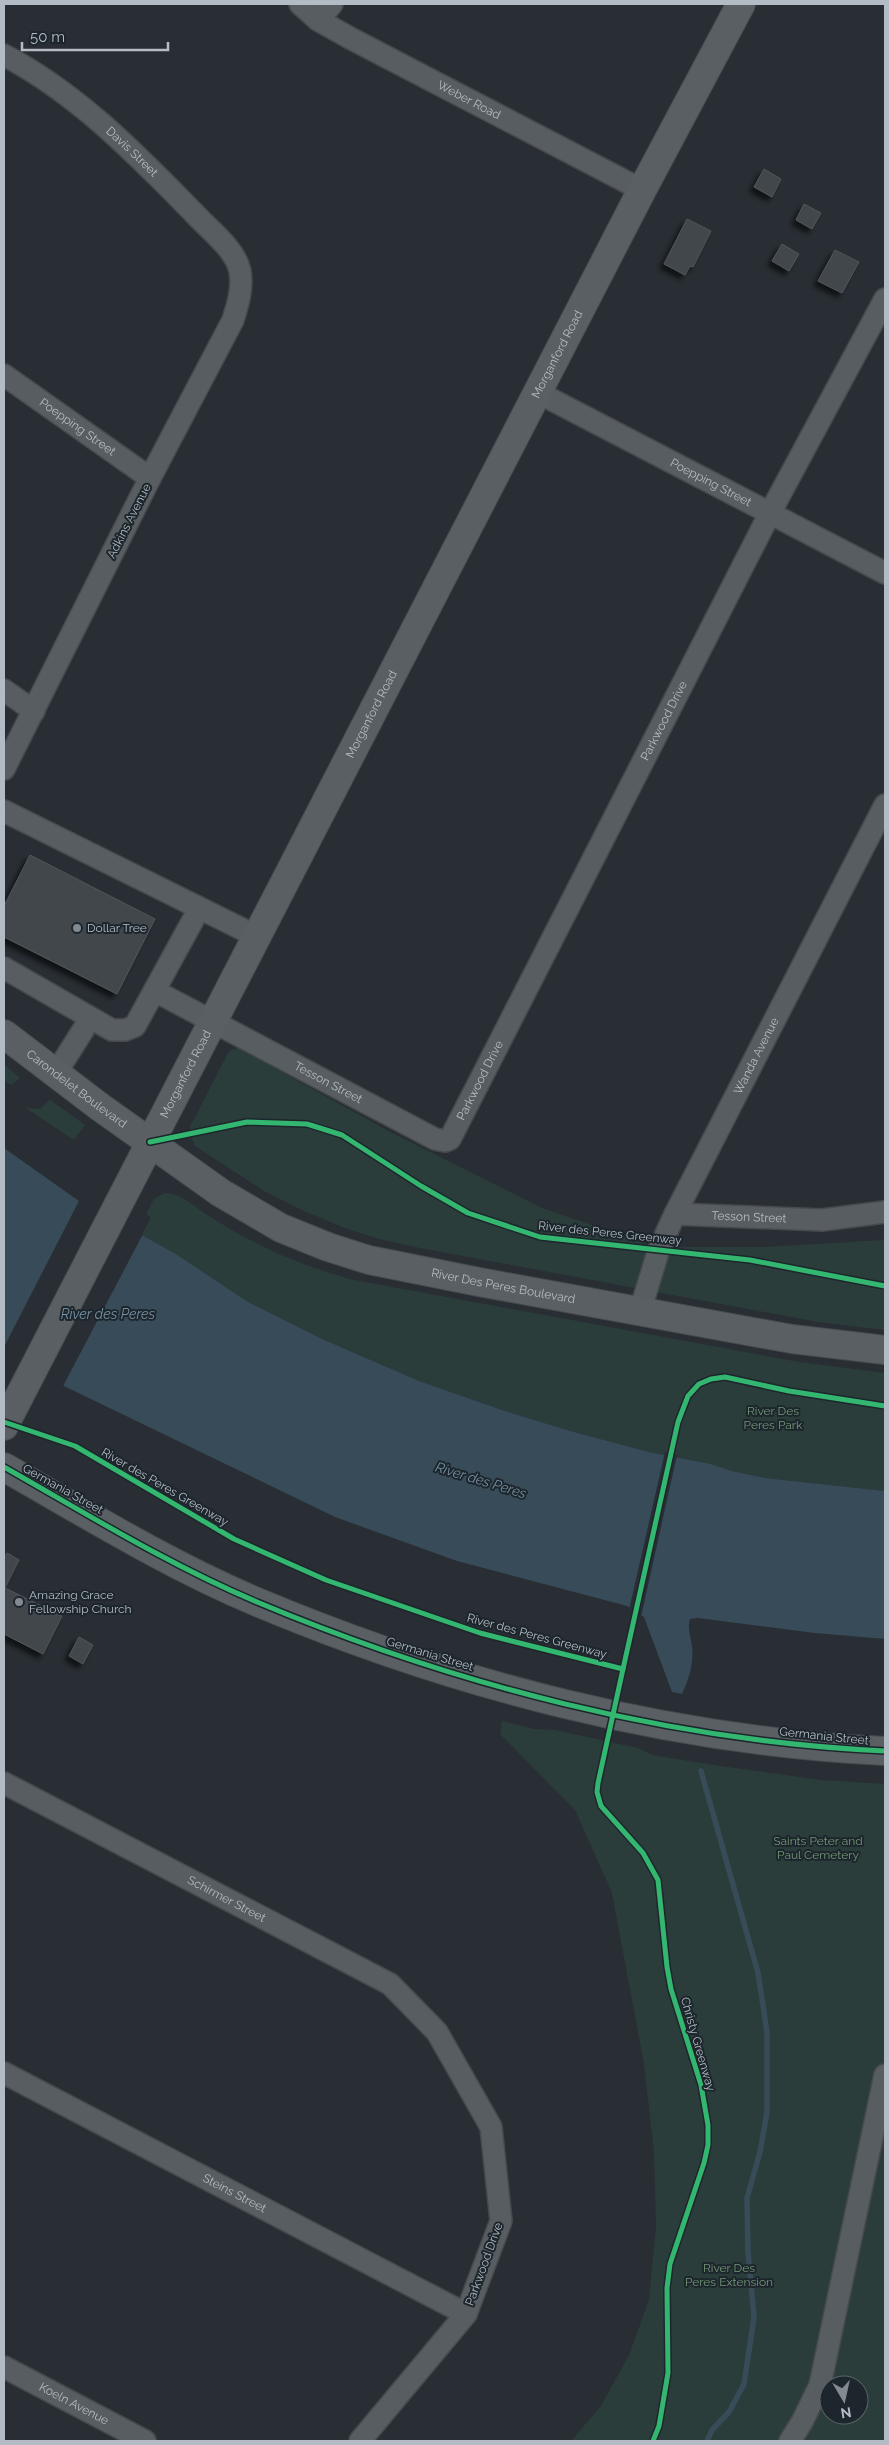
<svg xmlns="http://www.w3.org/2000/svg" width="889" height="2445" font-family="Raleway,sans-serif">
  <style>
    .green { fill: #2b3d3b; fill-rule: evenodd }
    .water { fill: #384b58 }
    .pier { fill: #282e33 }
    .lines { fill: none; stroke-linecap: round; stroke-linejoin: round }
    .stream { stroke: #384b58; stroke-width: 5.5 }
    .building { fill: #42474b; stroke: #50565b; filter: url(#shadow) }
    .minor-casing { stroke: #464a4e; stroke-width: 24 }
    .major-casing { stroke: #464b50; stroke-width: 30 }
    .minor { stroke: #585d61; stroke-width: 21 }
    .major { stroke: #5a5f63; stroke-width: 28 }
    .cycleway-casing { stroke: #1d262c; stroke-width: 8 }
    .cycleway { stroke: #33b770; stroke-width: 5 }
    .poi-dot { fill: #828a91; stroke: #1d262c; stroke-width: 2 }
    .labels { text-anchor: middle; dominant-baseline: central; stroke-width: 4; stroke-linejoin: round; paint-order: stroke }
    .street-label { font-size: 12px; fill: #b3bcc4; stroke: #1d262c }
    .poi-label { font-size: 12px; fill: #b3bcc4; stroke: #1d262c; text-anchor: start }
    .park-label { font-size: 12px; fill: #739776; stroke: #1d262c }
    .water-label { font-size: 14px; font-style: italic; fill: #7691a4; stroke: #1d262c }
  </style>
  <defs>
    <filter id="shadow"><feDropShadow dx="-4.5" dy="4.5" stdDeviation="2.5" flood-color="#0009"/></filter>
  </defs>
  <rect width="100%" height="100%" fill="#282e33"/>
  <g class="green">
    <polygon points="238,1048 392,1133 542,1208 647,1244 675,1247 764,1247 885,1240 885,1330 818,1322 415,1247 379,1239 345,1228 304,1211 264,1191 195,1146 190,1134 190,1127 229,1051"/>
    <polygon points="4,1064 20,1078 11,1085 4,1080"/>
    <polygon points="50,1100 85,1125 74,1140 26,1108 40,1109"/>
    <path d="M165,1193C180,1193 194,1206 206,1214C252,1244 295,1263 349,1279L799,1362L885,1373V1491L765,1478L732,1471L711,1464L649,1452L574,1432L505,1411L419,1381L320,1338L248,1302L176,1254L141,1236L151,1218L146,1214L154,1199Z"/>
    <path d="M502,1721L534,1729L555,1730L638,1748L652,1755L720,1766L821,1780L885,1784V2441H571L601,2406L629,2355L649,2300L656,2228L654,2151L644,2064L612,1893L575,1810L500,1734ZM829,2385H859V2415H829Z"/>
  </g>
  <path class="water" d="M4,1148L79,1201L176,1254L248,1302L320,1338L419,1381L505,1411L574,1432L649,1452L711,1464L732,1471L765,1478L885,1491V1639L815,1633L698,1618L690,1619C687,1629 691,1636 692,1647C694,1663 689,1679 682,1694L672,1692L644,1617L627,1606L457,1561L335,1517L64,1386L4,1344Z"/>
  <g class="pier">
    <polygon points="80,1199 143,1234 62,1388 4,1347"/>
    <polygon points="665,1452 677,1455 641,1617 629,1610"/>
  </g>
  <g class="lines">
    <polyline class="stream" points="701,1771 758,1973 767,2032 767,2112 760,2152 747,2198 748,2252 754,2317 744,2384 729,2412 712,2430 707,2441"/>
  </g>
  <g class="building">
    <polygon points="764,169 781,179 772,197 754,187"/>
    <polygon points="804,204 821,213 812,229 796,220"/>
    <polygon points="687,219 711,231 693,267 690,266 685,275 664,264"/>
    <polygon points="782,244 799,254 789,271 772,261"/>
    <polygon points="835,250 859,262 842,293 818,281"/>
    <polygon points="30,855 155,919 117,994 4,937 4,906"/>
    <polygon points="7,1553 19,1560 5,1588 62,1616 43,1654 4,1634 4,1559"/>
    <polygon points="79,1637 93,1645 83,1664 69,1656"/>
  </g>
  <g class="lines">
    <defs>
      <g id="minor">
        <path id="s1" d="M300,4L318,20L350,38L642,190"/>
        <polyline points="318,20 332,4"/>
        <path id="s2" d="M4,55C78,94 135,153 193,212C208,229 235,248 240,271C243,288 238,304 233,320L150,478L4,769"/>
        <path id="s3" d="M4,375L150,478"/>
        <path id="s4" d="M537,392L885,573"/>
        <polyline points="4,690 34,711"/>
        <polyline points="4,811 256,936"/>
        <polyline points="4,968 112,1030 125,1030 135,1026 199,909"/>
        <path id="s5" d="M155,991L435,1139L445,1141L450,1139L770,513L885,299"/>
        <polyline points="56,1073 90,1019"/>
        <path id="s6" d="M675,1214L822,1220L885,1212"/>
        <path id="s7" d="M640,1311L659,1249L675,1214L885,805"/>
        <path id="s8" d="M4,1783L390,1984L437,2032L491,2127L501,2221L466,2314L360,2441"/>
        <path id="s9" d="M4,2073L466,2314"/>
        <path id="s10" d="M4,2367L145,2441"/>
        <polyline points="790,2441 802,2422 820,2385 885,2075"/>
      </g>
      <g id="major">
        <path id="s11" d="M4,1034L100,1107L221,1193L281,1228L328,1247L369,1260L479,1282L792,1339L885,1350"/>
        <path id="s12" d="M4,1426L642,190L741,4"/>
        <path d="M4,1467C87,1514 169,1565 257,1602C455,1685 670,1741 885,1751"/>
      </g>
    </defs>
    <use href="#minor" class="minor-casing"/>
    <use href="#major" class="major-casing"/>
    <use href="#minor" class="minor"/>
    <use href="#major" class="major"/>
    <defs>
      <g id="cycleway">
        <polyline points="150,1142 247,1122 307,1124 342,1135 421,1186 468,1213 540,1237 750,1260 885,1286"/>
        <polyline points="4,1422 75,1446 234,1539 326,1580 480,1633 623,1669 678,1422 688,1396 699,1384 711,1379 725,1377 789,1391 885,1406"/>
        <path d="M4,1467C87,1514 169,1565 257,1602C455,1685 670,1741 885,1751"/>
        <polyline points="623,1669 598,1783 597,1792 601,1806 643,1853 658,1880 667,1967 671,1989 701,2085 708,2125 708,2145 704,2163 670,2264 667,2288 668,2373 659,2426 653,2441"/>
      </g>
    </defs>
    <use href="#cycleway" class="cycleway-casing"/>
    <use href="#cycleway" class="cycleway"/>
  </g>
  <g class="poi-dot">
    <circle cx="77" cy="928" r="5"/>
    <circle cx="19" cy="1602" r="5"/>
  </g>
  <g class="labels">
    <g class="street-label">
      <text stroke="none"><textPath href="#s1" startOffset="195">Weber Road</textPath></text>
      <text stroke="none"><textPath href="#s2" startOffset="161">Davis Street</textPath></text>
      <text stroke="none"><textPath href="#s12" startOffset="1206">Morganford Road</textPath></text>
      <text stroke="none"><textPath href="#s3" startOffset="90">Poepping Street</textPath></text>
      <text stroke="none"><textPath href="#s4" startOffset="196">Poepping Street</textPath></text>
      <text transform="translate(129 521) rotate(-63)">Adkins Avenue</text>
      <text stroke="none"><textPath href="#s12" startOffset="801">Morganford Road</textPath></text>
      <text stroke="none"><textPath href="#s5" startOffset="802">Parkwood Drive</textPath></text>
      <text stroke="none"><textPath href="#s7" startOffset="281">Wanda Avenue</textPath></text>
      <text stroke="none"><textPath href="#s12" startOffset="396">Morganford Road</textPath></text>
      <text stroke="none"><textPath href="#s5" startOffset="196">Tesson Street</textPath></text>
      <text stroke="none"><textPath href="#s5" startOffset="398">Parkwood Drive</textPath></text>
      <text stroke="none"><textPath href="#s11" startOffset="91">Carondelet Boulevard</textPath></text>
      <text stroke="none"><textPath href="#s6" startOffset="74">Tesson Street</textPath></text>
      <text transform="translate(610 1233) rotate(6)">River des Peres Greenway</text>
      <text stroke="none"><textPath href="#s11" startOffset="569">River Des Peres Boulevard</textPath></text>
      <text transform="translate(165 1487) rotate(30)">River des Peres Greenway</text>
      <text transform="translate(63 1489) rotate(29)">Germania Street</text>
      <text transform="translate(537 1636) rotate(15)">River des Peres Greenway</text>
      <text transform="translate(430 1654) rotate(17)">Germania Street</text>
      <text transform="translate(824 1736) rotate(6)">Germania Street</text>
      <text stroke="none"><textPath href="#s8" startOffset="251">Schirmer Street</textPath></text>
      <text transform="translate(698 2044) rotate(74)">Christy Greenway</text>
      <text stroke="none"><textPath href="#s9" startOffset="260">Steins Street</textPath></text>
      <text transform="translate(484 2264) rotate(-70)">Parkwood Drive</text>
      <text stroke="none"><textPath href="#s10" startOffset="79">Koeln Avenue</textPath></text>
    </g>
    <g class="poi-label">
      <text x="87" y="928">Dollar Tree</text>
      <text x="29" y="1595">Amazing Grace<tspan x="29" dy="14">Fellowship Church</tspan></text>
    </g>
    <g class="park-label">
      <text x="773" y="1411">River Des<tspan x="773" dy="14">Peres Park</tspan></text>
      <text x="818" y="1841">Saints Peter and<tspan x="818" dy="14">Paul Cemetery</tspan></text>
      <text x="729" y="2268">River Des<tspan x="729" dy="14">Peres Extension</tspan></text>
    </g>
    <g class="water-label">
      <text x="108" y="1314">River des Peres</text>
      <text transform="translate(481 1480) rotate(17)">River des Peres</text>
    </g>
  </g>
  <rect width="889" height="2445" fill="none" stroke="#b3bcc4" stroke-width="10"/>
  <g transform="translate(844 2400) rotate(171)"><circle r="24" fill="#1d262c" stroke="#596269"/>
  <path d="M0-4L9 19L0 12L-9 19Z" fill="#828a91"/>
  <text y="-8" font-size="14" font-weight="bold" text-anchor="middle" fill="#b3bcc4">N</text>
  </g>
  <path d="M22 42v8h146v-8" fill="none" stroke="#b3bcc4" stroke-width="2.5"/>
  <text x="30" y="42" font-size="15" fill="#b3bcc4" stroke="#1d262c" stroke-width="4" paint-order="stroke">50 m</text>
</svg>
